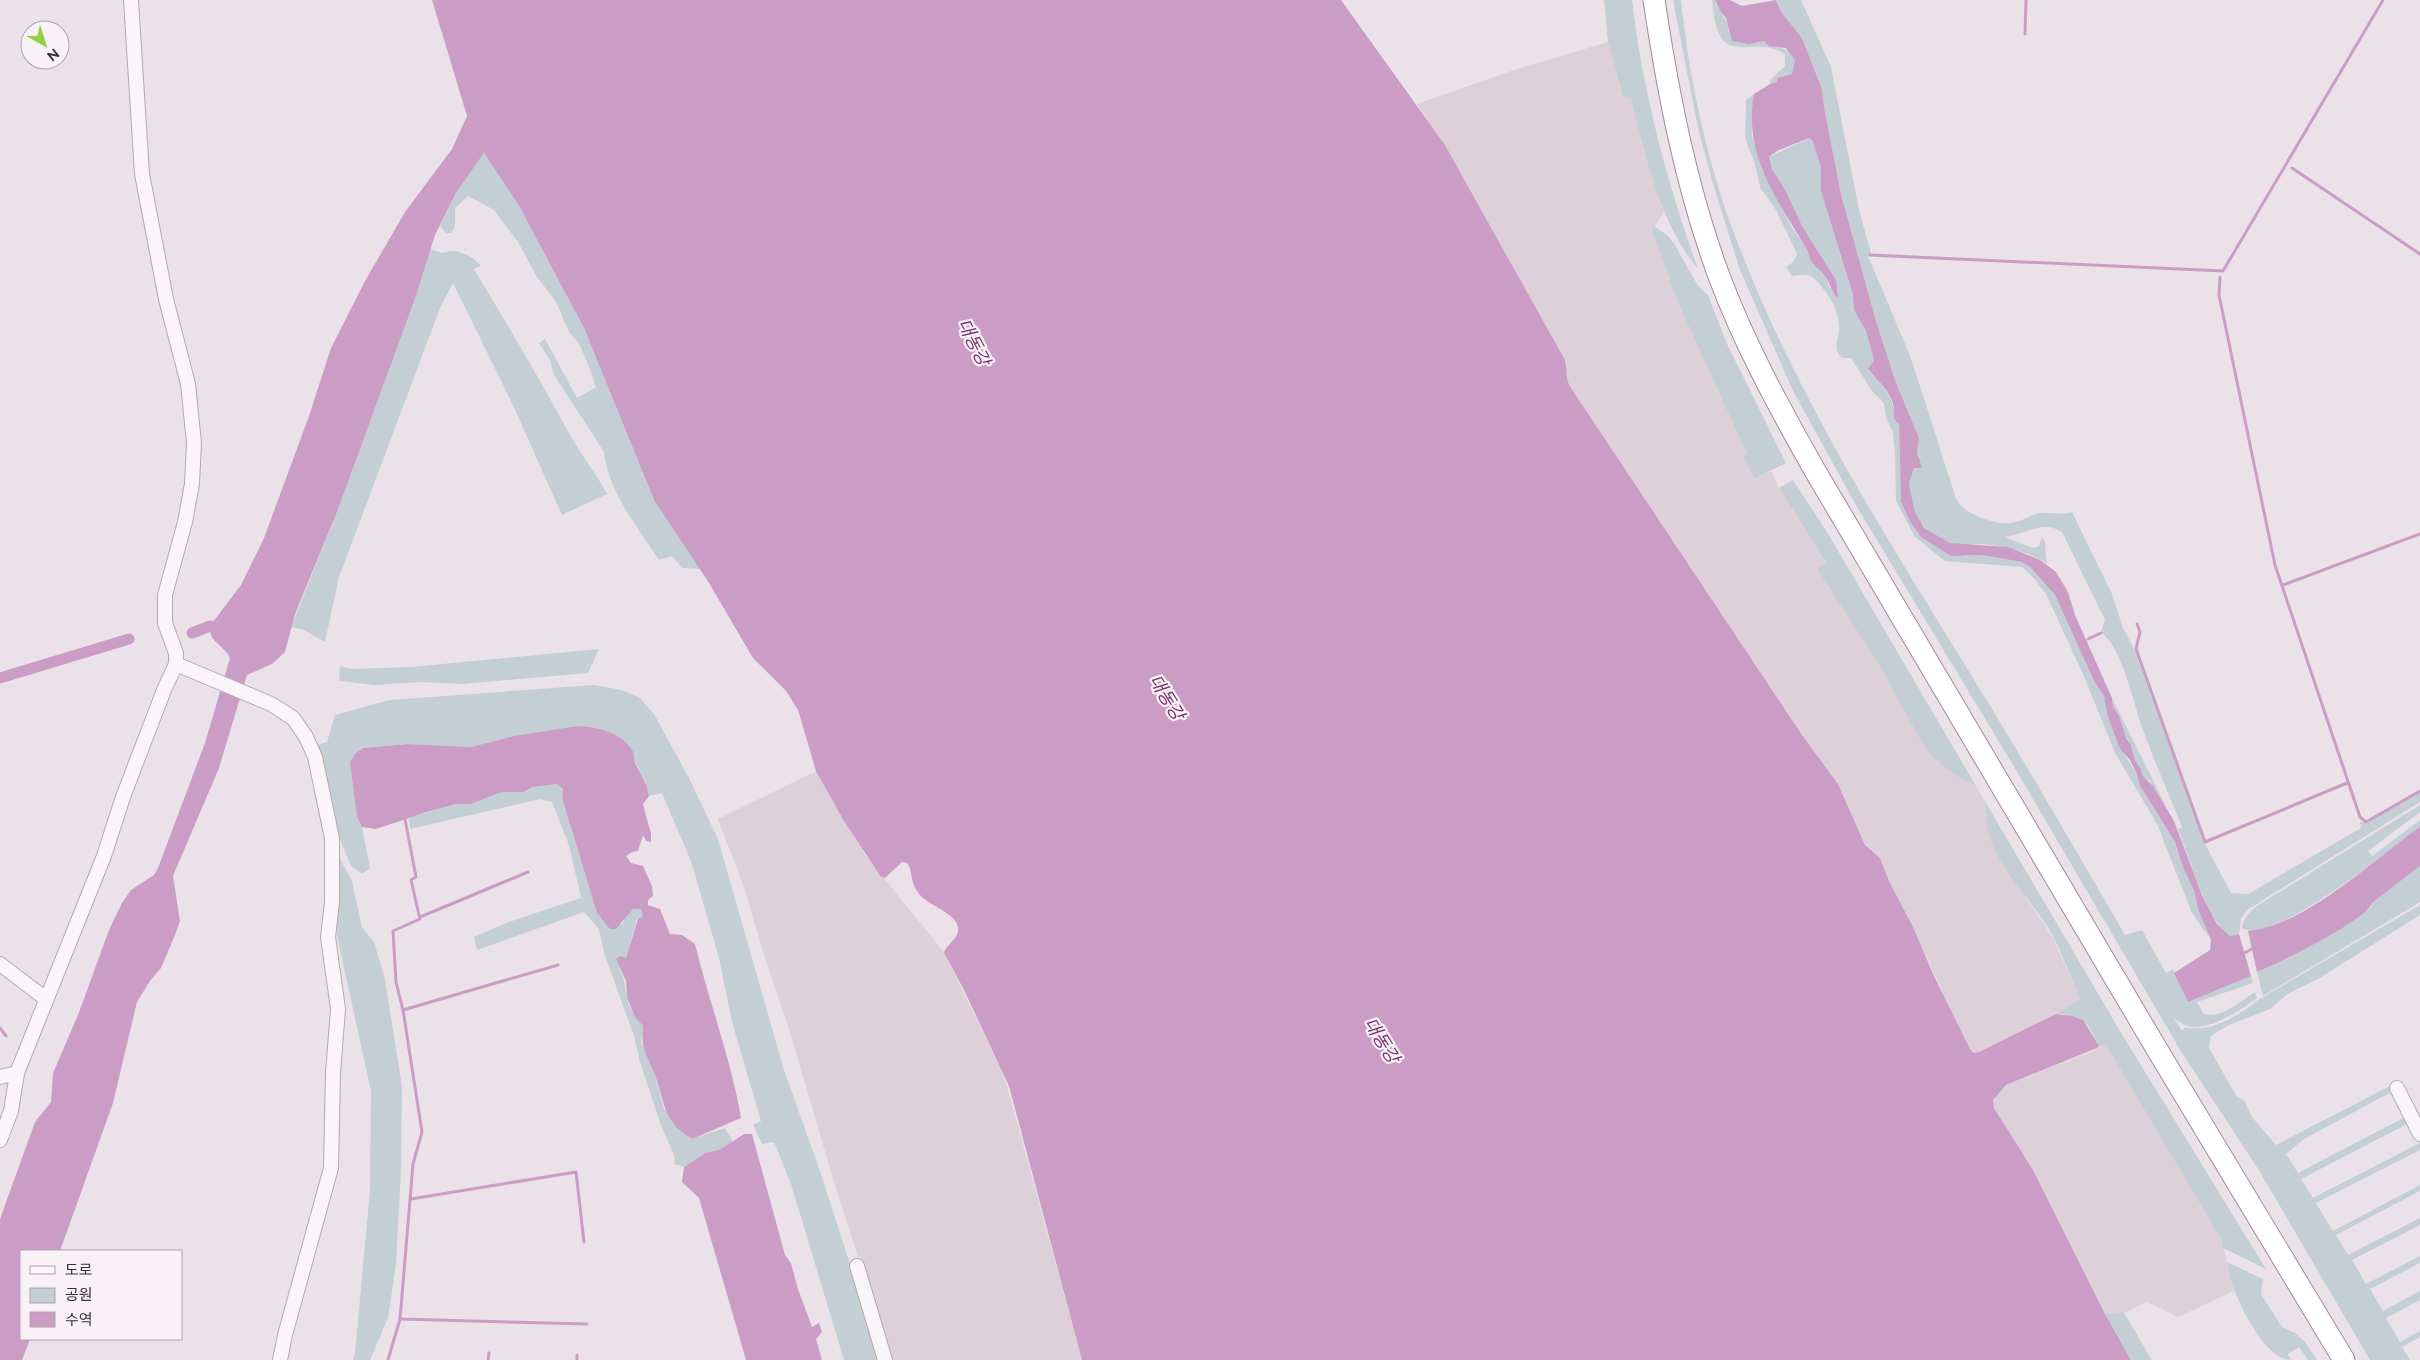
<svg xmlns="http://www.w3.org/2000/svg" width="2420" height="1360" font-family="Raleway,'Noto Sans KR',sans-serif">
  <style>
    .built { fill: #ddd0d9 }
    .green { fill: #c3cfd5 }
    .water { fill: #cb9dc6 }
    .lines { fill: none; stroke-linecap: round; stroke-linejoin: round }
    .stream { stroke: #cb9dc6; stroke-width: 3 }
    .canal { stroke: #cb9dc6; stroke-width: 11 }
    .minor-casing { stroke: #b5a7b2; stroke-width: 16 }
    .highway-casing { stroke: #a1899d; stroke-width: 23 }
    .minor { stroke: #f9f5f8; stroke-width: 14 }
    .highway { stroke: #fff; stroke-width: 21 }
    .labels { text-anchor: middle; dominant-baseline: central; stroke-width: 4.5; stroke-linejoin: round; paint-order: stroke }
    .water-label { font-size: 18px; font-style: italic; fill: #77336e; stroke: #f8f2f7 }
  </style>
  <rect width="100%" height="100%" fill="#ebe2e9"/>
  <g class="built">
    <polygon points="1608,42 1623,97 1631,100 1664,213 1652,230 1678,303 1747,454 1744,456 1754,479 1772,471 1779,488 1826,564 1817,569 1879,665 1917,734 1963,780 1976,786 1986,803 1985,816 2016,883 2053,938 2080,999 2056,1014 1979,1052 1974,1053 1966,1044 1914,929 1889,881 1880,858 1865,845 1838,784 1800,732 1571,388 1565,377 1567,364 1564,358 1460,171 1417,104 1517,69"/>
    <polygon points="816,771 866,856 943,951 1004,1075 1082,1360 891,1360 834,1182 790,1032 764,955 745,890 718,819"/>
    <polygon points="2106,1045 2222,1241 2234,1291 2178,1317 2147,1302 2124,1313 2105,1314 2033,1170 1994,1108 1993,1100 2006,1085 2094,1051 2099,1046"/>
  </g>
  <g class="green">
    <path d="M1604,0H1632C1643,93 1667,182 1698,269C1658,220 1648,160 1631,100L1623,97L1608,42Z"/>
    <path d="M1673,0H1681C1689,75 1705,153 1731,225C1789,384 1881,529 1970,673C2023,759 2074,847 2125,935L2142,930L2166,973L2173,969L2188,1002L2251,976L2253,983L2197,1002L2203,1013C2219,1021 2242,1000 2255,992L2257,998C2242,1010 2211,1029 2192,1027C2185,1026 2179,1022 2174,1018L2182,1031L2185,1027C2209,1034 2240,1015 2258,1000L2420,905V915L2318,979L2289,993L2270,1009L2229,1025L2211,1036L2209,1048L2237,1097L2244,1100L2252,1117L2276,1145L2392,1085L2395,1090L2304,1139L2286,1154L2298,1173L2407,1116L2411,1122L2301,1179L2313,1198L2420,1143V1150L2316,1203L2333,1231L2420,1185V1191L2336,1235L2348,1255L2420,1218V1225L2352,1260L2366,1284L2420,1256V1263L2370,1289L2383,1311L2420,1291V1300L2386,1318L2400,1342L2420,1331V1337L2402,1347L2410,1360H2370L2260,1172L2182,1053L2013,765L1857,507L1793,391L1740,270L1712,181L1698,128Z"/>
    <path d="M1712,0H1715C1717,12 1729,17 1728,31L1759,42L1764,41C1777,53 1803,43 1792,74L1778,78L1777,82L1770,84L1771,79L1785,66V54C1749,32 1718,75 1712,0Z"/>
    <path d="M1777,0H1801L1831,67L1859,210L1871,253L1868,256L1911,358L1956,499C1964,514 1994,525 2011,523C2021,522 2031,514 2041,513C2052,512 2062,516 2072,512L2112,594L2123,628L2134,649L2205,844L2231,893L2248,894L2361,828L2360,822L2366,823L2420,792V802L2247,910L2241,919L2239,934L2230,936C2207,921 2189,856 2178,829L2182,827C2169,795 2155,763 2143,730C2133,703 2124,651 2101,632L2105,620L2062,532C2043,519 2024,535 2004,537L2034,548L2039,546L2042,537L2045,542L2047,564C2027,551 2001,545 1978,544C1969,544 1959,545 1951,543C1924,537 1906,508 1909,481C1910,473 1916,464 1920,457L1917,452L1919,438L1895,380L1876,321L1841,194L1824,107L1822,89L1802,38L1782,13Z"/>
    <path d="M1754,94L1752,135L1762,170L1791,226L1807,249L1811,261L1825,275L1830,289L1836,280L1802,226L1786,191L1772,169L1769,157L1809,138L1812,140L1821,167V191L1853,295L1854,310L1866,331L1874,360L1868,370C1877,380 1889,391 1893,406C1896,414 1894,416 1899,424L1901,502L1909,520L1921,537L1945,552L1968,556L1982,555L2022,562L2030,567L2055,595L2094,681L2104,696L2125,755L2137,774L2144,793L2175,842L2183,867L2194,891L2198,909L2211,940L2192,913L2157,824L2115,753L2083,674L2046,594L2032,576L2022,567L1945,561L1915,537L1896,501L1895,453L1893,432L1886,418L1884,403L1872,391L1851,358H1842C1831,348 1840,339 1839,326C1838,311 1833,301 1824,290C1812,275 1812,273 1792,276L1786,267L1793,262L1797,254L1776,210L1760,187L1755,164L1745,138L1746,100Z"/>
    <path d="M484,153L518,204L584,328L654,500L700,569L682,568L672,556L659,560C638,528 608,491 604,452L554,375L550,360L539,343L545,339L577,398L596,387L586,359L578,342L569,332L556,302L537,277L518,242L494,210L468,196L455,208V227L451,233H446L440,226L456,193Z"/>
    <polygon points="1654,226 1668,236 1675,245 1698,286 1708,295 1727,344 1786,463 1754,479 1743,456 1747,454 1678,303 1652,230"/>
    <path d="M430,249L442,253C456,248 471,254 481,266L474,269C507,324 540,379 570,435C581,455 596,473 607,494L562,515L512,403L453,283L440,308L339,577L325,642L302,629L291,627L337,512L415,299Z"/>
    <polygon points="1793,480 1827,532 1976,786 1963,780 1933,758 1917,734 1879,665 1817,569 1826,563 1779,488"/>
    <polygon points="599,649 588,673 463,684 420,682 375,685 339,681 340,666 352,669 411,667"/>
    <path d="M594,685L622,690L640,698L654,714L689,778L718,839L784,1070L820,1171L881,1360H844L791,1184L774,1142L762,1144L753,1125L761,1121L732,1022L719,958L691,861L662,793L649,796C647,778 635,769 633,752L538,734L514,736L471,747L408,744L363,748L357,817L362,827L370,868L362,874L351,866L336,830L318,745L327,742L335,715L389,700Z"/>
    <path d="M2112,698L2169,812L2150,781L2141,775V770C2132,763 2135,753 2130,744C2123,730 2113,714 2112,698Z"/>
    <path d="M557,784L563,789L562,798L597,913L622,925L626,915L633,909H641L643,916L637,919L626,959L619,968C626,981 624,986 627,998C629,1009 636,1018 643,1026L641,1043L653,1069L664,1109L691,1139L725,1128L733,1142L721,1149L705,1153L684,1167L675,1164L674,1155L660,1123L640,1062L634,1036L605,956L599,929L584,912L477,950L474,937L506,923L581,898L569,845L552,802L540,799L410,829L409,818L456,804H471L502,792H523L533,787Z"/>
    <path d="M1986,803L2123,1036L2266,1269L2223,1248L2222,1241L2106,1045L2099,1046L2087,1024L2063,1014H2056L2080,999C2071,979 2064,958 2054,938C2031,895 1980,856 1986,803Z"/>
    <path d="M2420,805V812L2368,851L2372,856L2420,820V827C2391,848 2274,946 2242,928C2245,911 2260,904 2273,896Z"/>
    <polygon points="339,857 352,881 362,927 374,942 385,979 402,1087 401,1171 396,1265 388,1318 370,1360 353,1360 355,1353 370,1190 371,1091 337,936"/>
    <path d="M2420,866V902L2263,996L2257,972C2297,956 2334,931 2370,908L2372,903Z"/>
    <path d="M2227,1262L2263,1279L2261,1294L2282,1327L2295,1333L2305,1342L2317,1360H2308L2299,1347L2288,1354L2291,1360C2267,1360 2243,1312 2235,1292C2231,1282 2229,1271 2227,1262Z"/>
    <polygon points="2124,1313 2152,1360 2131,1360 2105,1314"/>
  </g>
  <g class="water">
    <path d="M432,0H1341L1445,145L1564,358C1569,370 1563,374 1571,388L1800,732L1838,784L1865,845L1880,858L1889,881L1914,929L1934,976L1970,1049L1974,1053L1979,1052L2056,1014L2072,1016L2083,1020L2099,1046L2097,1048L2006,1085L1993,1100L1994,1108L2033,1170L2105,1314L2131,1360H1082L1009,1086L964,990L944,953C946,944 960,939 958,927C956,914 931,906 922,897C908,883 914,871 907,863L902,862L885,878L881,877L844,821L816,771L798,710L786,691L753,658L709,583L654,500L584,328L518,204L484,153L456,193L435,235L415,299L337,512L295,614L285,652L272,664L247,675L219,768L173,876L180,921L175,935L161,968L150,981L137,1002L113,1103L60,1251H21V1339H30L22,1360H0V1219L35,1122L51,1102L53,1073L78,1015L109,930L122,903L131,890L154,875L158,868L205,743L230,658C225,646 208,642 210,626L241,585L264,538L309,416L331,348L365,281L405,212L452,149L467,116Z"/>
    <path d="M1715,0H1730L1742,6L1776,0L1782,13L1802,38L1822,89L1824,107L1841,194L1876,321L1895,380L1919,438L1917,452L1922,468H1914L1909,482L1910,490L1915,512L1924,528L1950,543L2008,547L2040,560L2056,572L2068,592L2075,615L2112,698L2113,707L2119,716L2126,738L2131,745L2135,761L2141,769L2142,775L2153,786L2174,821L2202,895L2217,924L2230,936L2239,934L2251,976L2188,1002L2174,973L2210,950L2211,940L2198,909L2194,891L2183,867L2175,842L2140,786L2137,774L2130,760L2120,749L2108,717L2104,696L2094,681L2055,595L2030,567L2022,562L1982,555L1951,556L1921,537L1909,520L1901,502L1899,424L1895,420C1893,416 1894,412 1894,408C1892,393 1877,380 1868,369L1874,360L1866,331L1854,310L1853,295L1821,191V167L1812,140L1809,138L1777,151L1769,157L1772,169L1786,191L1802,226L1836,280L1838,299C1832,292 1830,284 1825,276C1821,270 1813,266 1810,259C1809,256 1808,251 1806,248C1777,199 1743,156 1754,94L1770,84L1777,82V78L1792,74L1795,60L1786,48L1769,46L1764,41L1749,44L1732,41L1726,18L1720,11Z"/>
    <path d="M578,726C597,727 621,732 632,750C635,754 633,760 636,765C642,777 647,783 649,796L643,804L651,834V842L646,841L643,835L638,851L632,852L626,856L631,863L643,866L652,886L653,896L648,900V905L660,909L670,934L682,935L695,944C709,1002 731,1059 741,1118L692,1139C661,1121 665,1099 653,1070C645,1050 641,1050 643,1026L635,1017L627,998L626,981L616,959L620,956L626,958L638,919L643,916L641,909H633L616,929H610L597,913L562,798L563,789L557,784L533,787L523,792H502L471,804H456L427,812L376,829L362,827L357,817L350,762L355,754L363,748L408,744L471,747L514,736Z"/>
    <path d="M2420,827V866L2372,903C2367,920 2277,964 2257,972L2248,931C2305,926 2373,860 2420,827Z"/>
    <polygon points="744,1134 752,1134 785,1255 791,1263 798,1289 812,1327 819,1323 822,1332 816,1339 822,1360 746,1360 699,1198 682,1182 684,1167 705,1153 721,1149"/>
  </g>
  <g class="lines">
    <g class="stream">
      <polyline points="2025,34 2026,0"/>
      <polyline points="2292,168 2420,254"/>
      <polyline points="1870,255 2223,271 2383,0"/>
      <polyline points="2220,277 2219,295 2275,565 2360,817 2366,822 2420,791"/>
      <polyline points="2283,585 2420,534"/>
      <polyline points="2137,624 2140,632 2136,649 2205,842 2347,783"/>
      <polyline points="2088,639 2101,633"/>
      <polyline points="420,917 528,872"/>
      <polyline points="2243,954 2255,947"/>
      <polyline points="403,1010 558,965"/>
      <polyline points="0,1028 6,1036"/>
      <polyline points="411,1199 576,1172 584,1242"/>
      <polyline points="400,1319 587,1324"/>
      <polyline points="577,1355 577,1360"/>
      <polyline points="388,1360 400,1319 413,1164 422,1132 403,1010 396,982 393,931 420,919 411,880 416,877 405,819"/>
      <polyline points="488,1360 489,1353"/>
    </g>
    <g class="canal">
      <polyline points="192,633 210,626"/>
      <polyline points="0,678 129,639"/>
    </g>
    <defs>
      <g id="minor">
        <polyline points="176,664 271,704 293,718 306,737 315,757 332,838 332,902 328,937 338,1009 333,1073 331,1168 285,1335 280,1360"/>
        <polyline points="0,964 46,999"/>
        <polyline points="0,1077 17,1073"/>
        <polyline points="2397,1088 2420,1134"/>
        <polyline points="0,1140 11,1111 17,1073 104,856 123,797 164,690 176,664 176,653 165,623 165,595 185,522 192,484 194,443 188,384 166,299 142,174 131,0"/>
        <polyline points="857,1266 885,1360"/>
      </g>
      <path id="highway" d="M1654,0C1668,93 1686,187 1719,276C1744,343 1779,407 1814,469L2158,1051L2344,1360"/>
    </defs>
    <use href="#minor" class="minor-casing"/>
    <use href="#highway" class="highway-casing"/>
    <use href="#minor" class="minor"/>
    <use href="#highway" class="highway"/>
  </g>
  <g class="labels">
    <g class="water-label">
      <text transform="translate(974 342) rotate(63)">대동강</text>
      <text transform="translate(1167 697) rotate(58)">대동강</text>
      <text transform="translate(1382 1040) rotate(58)">대동강</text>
    </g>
  </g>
  <rect x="20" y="1250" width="162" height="90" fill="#f8f2f7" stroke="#b0a2ad"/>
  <rect x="30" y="1266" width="25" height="8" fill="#f9f5f8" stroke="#b0a2ad"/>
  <text x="65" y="1275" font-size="15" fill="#432a3d">도로</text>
  <rect x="30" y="1288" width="25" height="15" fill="#c3cfd5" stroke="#b0a2ad"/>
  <text x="65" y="1300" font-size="15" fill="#432a3d">공원</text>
  <rect x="30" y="1312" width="25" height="15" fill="#cb9dc6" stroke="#b0a2ad"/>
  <text x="65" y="1325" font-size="15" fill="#432a3d">수역</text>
  <g transform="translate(45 45) rotate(141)"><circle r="24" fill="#f8f2f7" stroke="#b0a2ad"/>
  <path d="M0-4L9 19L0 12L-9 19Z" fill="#94cf47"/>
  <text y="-8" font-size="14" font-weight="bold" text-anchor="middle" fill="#432a3d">N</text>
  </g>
</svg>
